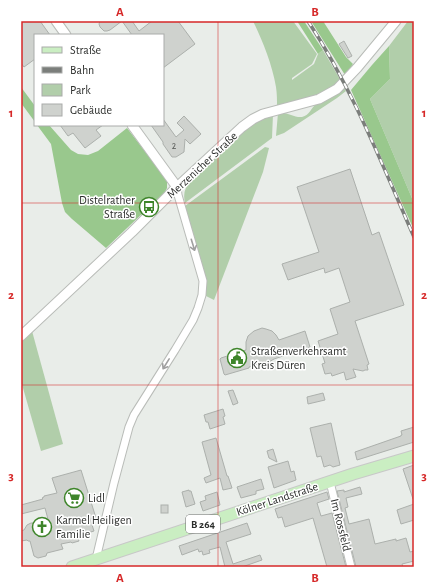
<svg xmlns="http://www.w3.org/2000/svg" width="435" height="588" font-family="'Alegreya Sans',sans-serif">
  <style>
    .green { fill: #b1ceaa }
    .forest { fill: #99c88d }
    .building { fill: #cfd2ce; stroke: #acb0ac }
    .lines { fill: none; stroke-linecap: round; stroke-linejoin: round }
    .street-casing { stroke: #b9bcb8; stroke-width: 9 }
    .secondary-casing { stroke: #b9bcb8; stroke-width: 11 }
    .primary-casing { stroke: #c8c8c8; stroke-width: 13 }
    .street { stroke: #fff; stroke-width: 7 }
    .secondary { stroke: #fff; stroke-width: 9 }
    .primary { stroke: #caeec2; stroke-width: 11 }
    .rail-casing { stroke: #7b7e7b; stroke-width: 3.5 }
    .rail { stroke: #fff; stroke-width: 2; stroke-dasharray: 6; stroke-linecap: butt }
    .oneway { stroke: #a0a0a0 }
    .grid { fill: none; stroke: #d62828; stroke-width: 1; stroke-opacity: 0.55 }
    .labels { text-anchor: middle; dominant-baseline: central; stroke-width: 3; stroke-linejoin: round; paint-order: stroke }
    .number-label { font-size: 10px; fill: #545654 }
    .shield { fill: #fff; stroke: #6b6c6b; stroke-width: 1 }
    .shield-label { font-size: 11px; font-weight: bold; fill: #2b2d2b }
    .street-label { font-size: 12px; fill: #2b2d2b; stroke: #fff }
    .poi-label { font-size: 12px; fill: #2b2d2b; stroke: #fff; text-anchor: start }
    .neatline { fill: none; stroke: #d62828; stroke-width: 1.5 }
    .grid-label { font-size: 13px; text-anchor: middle; font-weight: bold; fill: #d62828 }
  </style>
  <rect width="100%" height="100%" fill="#e9ede9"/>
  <g class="green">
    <path d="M253,21H293L317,54L312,64L292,78V80L314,64L318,54L323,50L341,81L320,96L277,106C277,100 277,94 276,87C272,64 263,42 253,21Z"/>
    <polygon points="408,21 414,21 414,203 370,99 390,79 389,46"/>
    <path d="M344,88L346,91L337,98L284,133L276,136L278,113C287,111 294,118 302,117C310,115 311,108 316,104C322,99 336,92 344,88Z"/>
    <path d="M273,114L272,138L185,203C181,186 192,180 204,169L202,168L250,125Z"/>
    <polygon points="265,147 269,148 263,172 214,300 206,296 206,283 200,259 185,206 234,170"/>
    <polygon points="32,331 63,444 41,451 21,381 21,341"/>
  </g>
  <g class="forest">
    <polygon points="297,21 304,21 323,50 318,54"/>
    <polygon points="311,21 323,21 346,57 353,64 345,75"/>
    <polygon points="389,46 390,79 370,99 414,203 414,230 351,90 372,65"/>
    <polygon points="21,87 35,106 35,122 21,103"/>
    <polygon points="37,125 49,125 71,150 78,154 88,155 98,151 127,128 167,180 167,188 165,192 106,248 72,219 65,212 62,203 51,144"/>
  </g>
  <g class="building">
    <polygon points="21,21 40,21 50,35 35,35 35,59 24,67 21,63"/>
    <polygon points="100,21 132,21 139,31 152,21 178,21 195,44 163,68 163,35 132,35 122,21 110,30 107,31 104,31 100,27 99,24"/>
    <polygon points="344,41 352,56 348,58 339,44"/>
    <polygon points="184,116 201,134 190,144 185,139 184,152 176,157 172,157 163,144 163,142 151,125 163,125 163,119 176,137 184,130 177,123"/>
    <polygon points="60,125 103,125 96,130 101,136 85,148 73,133 68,136"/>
    <polygon points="350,169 372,235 379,232 404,305 355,321 369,364 367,365 368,370 365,370 363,371 353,369 356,377 346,380 344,372 332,376 331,373 325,374 322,364 325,363 318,341 338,334 330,309 350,302 339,268 325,273 324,268 288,280 282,264 319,252 297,187"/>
    <polygon points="262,328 266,329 272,331 276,335 279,340 305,331 310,347 274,359 269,362 262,363 249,367 249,368 225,375 224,374 220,359 221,358 246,350 246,342 248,336 254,331"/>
    <polygon points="233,390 238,403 233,405 228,391"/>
    <polygon points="323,393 325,400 308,404 307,397"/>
    <polygon points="223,409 225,416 223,417 225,424 210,429 208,422 206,422 204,415"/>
    <polygon points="331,423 340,465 333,467 330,465 324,467 321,456 317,457 310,428"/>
    <polygon points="414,427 414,442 357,460 355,452 401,436 401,435 402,435 401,431"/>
    <polygon points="216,438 227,476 228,476 232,488 223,490 220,478 206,483 204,478 211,475 202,442"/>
    <polygon points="273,449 277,462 269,458 267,451"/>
    <polygon points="288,461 291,472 294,471 296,480 274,488 268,467"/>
    <polygon points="414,465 414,499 413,499 403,469"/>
    <polygon points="81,470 96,518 90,519 94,531 77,536 79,541 72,543 71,542 61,544 63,549 47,553 46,556 38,558 34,556 30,541 28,541 27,540 21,541 21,531 24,530 27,525 31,523 35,523 40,526 49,523 45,508 21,514 21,505 43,499 42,498 44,497 44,496 57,493 52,478"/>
    <polygon points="261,479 264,489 256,491 256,494 241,498 237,487"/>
    <polygon points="360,487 362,494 346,498 348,507 345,508 349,524 369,519 375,544 396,539 396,541 406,538 410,552 414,551 414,561 402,564 403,567 356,567 337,491 344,490 344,492"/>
    <polygon points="189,490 189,491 191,491 195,504 186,507 182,492"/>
    <polygon points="217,492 220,505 203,511 200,502 206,500 205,496"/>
    <polygon points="327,492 329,499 317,503 321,516 332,513 346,567 327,567 313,518 285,527 282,517 278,518 275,509"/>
    <polygon points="414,504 414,520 401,524 397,510"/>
    <rect x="161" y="505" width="7" height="8"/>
    <polygon points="247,523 251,534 226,542 233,564 260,555 262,560 242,567 225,567 220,547 209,550 210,553 203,555 202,551 199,552 198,549 182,555 179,546"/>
  </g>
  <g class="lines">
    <defs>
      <g id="street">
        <polyline points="330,482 351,567"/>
        <polyline points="96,559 114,483 129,427 134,415 175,350 193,320 198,308 202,295 203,281 178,195 177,187"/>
      </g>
      <g id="secondary">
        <polyline points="56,21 66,35"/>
        <polyline points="132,125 177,187"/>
        <polyline points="21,336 132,232 177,187 242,127 253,119 263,114 319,99 337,89 357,68 396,21"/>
      </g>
      <polyline id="primary" points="72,567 353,474 414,456"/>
    </defs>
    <use href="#street" class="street-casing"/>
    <use href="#secondary" class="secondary-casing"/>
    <use href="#primary" class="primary-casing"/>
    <use href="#street" class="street"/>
    <use href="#secondary" class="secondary"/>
    <use href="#primary" class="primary"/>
    <defs>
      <path id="rail" d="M308,21C352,88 382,164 414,237"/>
    </defs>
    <use href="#rail" class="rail-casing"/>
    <use href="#rail" class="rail"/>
  </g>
  <defs><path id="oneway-shaft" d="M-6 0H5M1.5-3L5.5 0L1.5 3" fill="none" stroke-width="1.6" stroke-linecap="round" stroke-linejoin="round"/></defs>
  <g class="oneway">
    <use href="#oneway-shaft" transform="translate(193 245) rotate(73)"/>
    <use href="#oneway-shaft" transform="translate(166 364) rotate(122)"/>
  </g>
  <path class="grid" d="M218,21V567M21,203H414M21,385H414"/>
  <defs>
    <symbol id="bus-ring" viewBox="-11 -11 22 22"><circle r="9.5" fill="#fff" stroke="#3e852a" stroke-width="1.5"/><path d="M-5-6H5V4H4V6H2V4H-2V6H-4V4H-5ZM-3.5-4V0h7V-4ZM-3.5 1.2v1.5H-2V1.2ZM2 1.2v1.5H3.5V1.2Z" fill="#3e852a"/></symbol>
    <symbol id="civic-ring" viewBox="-11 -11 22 22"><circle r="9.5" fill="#fff" stroke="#3e852a" stroke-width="1.5"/><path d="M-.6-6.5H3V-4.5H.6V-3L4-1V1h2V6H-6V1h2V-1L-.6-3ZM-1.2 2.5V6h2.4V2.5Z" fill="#3e852a"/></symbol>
    <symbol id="supermarket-ring" viewBox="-11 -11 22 22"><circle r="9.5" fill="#fff" stroke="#3e852a" stroke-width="1.5"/><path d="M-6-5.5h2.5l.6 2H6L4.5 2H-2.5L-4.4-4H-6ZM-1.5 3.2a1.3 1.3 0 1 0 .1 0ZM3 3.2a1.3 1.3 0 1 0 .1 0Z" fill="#3e852a"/></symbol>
    <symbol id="church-ring" viewBox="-11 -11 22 22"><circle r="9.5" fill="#fff" stroke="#3e852a" stroke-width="1.5"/><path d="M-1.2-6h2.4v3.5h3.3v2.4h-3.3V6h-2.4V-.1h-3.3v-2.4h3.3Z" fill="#3e852a"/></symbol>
  </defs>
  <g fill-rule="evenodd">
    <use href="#bus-ring" x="138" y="196" width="22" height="22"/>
    <use href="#civic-ring" x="226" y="347" width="22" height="22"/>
    <use href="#supermarket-ring" x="63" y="487" width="22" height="22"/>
    <use href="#church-ring" x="31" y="516" width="22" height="22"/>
  </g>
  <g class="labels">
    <g class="number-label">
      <text x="174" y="146">2</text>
    </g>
    <rect class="shield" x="186" y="515" width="34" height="18" rx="3"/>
    <g class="shield-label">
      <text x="203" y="524">B 264</text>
    </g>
    <g class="street-label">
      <text transform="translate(202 165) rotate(-43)">Merzenicher Straße</text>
      <text transform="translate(277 499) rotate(-18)">Kölner Landstraße</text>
      <text transform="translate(341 525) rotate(76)">Im Rossfeld</text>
    </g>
    <g class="poi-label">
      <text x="135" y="200" text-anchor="end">Distelrather<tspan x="135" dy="14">Straße</tspan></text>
      <text x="251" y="351">Straßenverkehrsamt<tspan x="251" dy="14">Kreis Düren</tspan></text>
      <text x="88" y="498">Lidl</text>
      <text x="56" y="520">Karmel Heiligen<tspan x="56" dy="14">Familie</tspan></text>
    </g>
  </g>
  <rect width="435" height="588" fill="none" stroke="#ffffff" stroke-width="44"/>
  <rect x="34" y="34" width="130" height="92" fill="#ffffff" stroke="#aaabaa"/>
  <rect x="42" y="47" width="20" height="6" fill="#caeec2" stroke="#aaabaa"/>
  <text x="70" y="54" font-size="12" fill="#2b2d2b">Straße</text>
  <rect x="42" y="67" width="20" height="6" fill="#7b7e7b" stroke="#aaabaa"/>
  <text x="70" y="74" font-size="12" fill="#2b2d2b">Bahn</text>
  <rect x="42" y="84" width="20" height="12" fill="#b1ceaa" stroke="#aaabaa"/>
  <text x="70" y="94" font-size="12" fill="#2b2d2b">Park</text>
  <rect x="42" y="104" width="20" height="12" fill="#cfd2ce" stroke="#aaabaa"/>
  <text x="70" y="114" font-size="12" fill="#2b2d2b">Gebäude</text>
  <rect x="22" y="22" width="391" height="544" class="neatline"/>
  <g class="grid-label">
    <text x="120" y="16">A</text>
    <text x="315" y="16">B</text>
    <text x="11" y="117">1</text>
    <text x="424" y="117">1</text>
    <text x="11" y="299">2</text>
    <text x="424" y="299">2</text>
    <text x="11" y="480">3</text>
    <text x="424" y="480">3</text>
    <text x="120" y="582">A</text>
    <text x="315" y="582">B</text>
  </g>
</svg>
